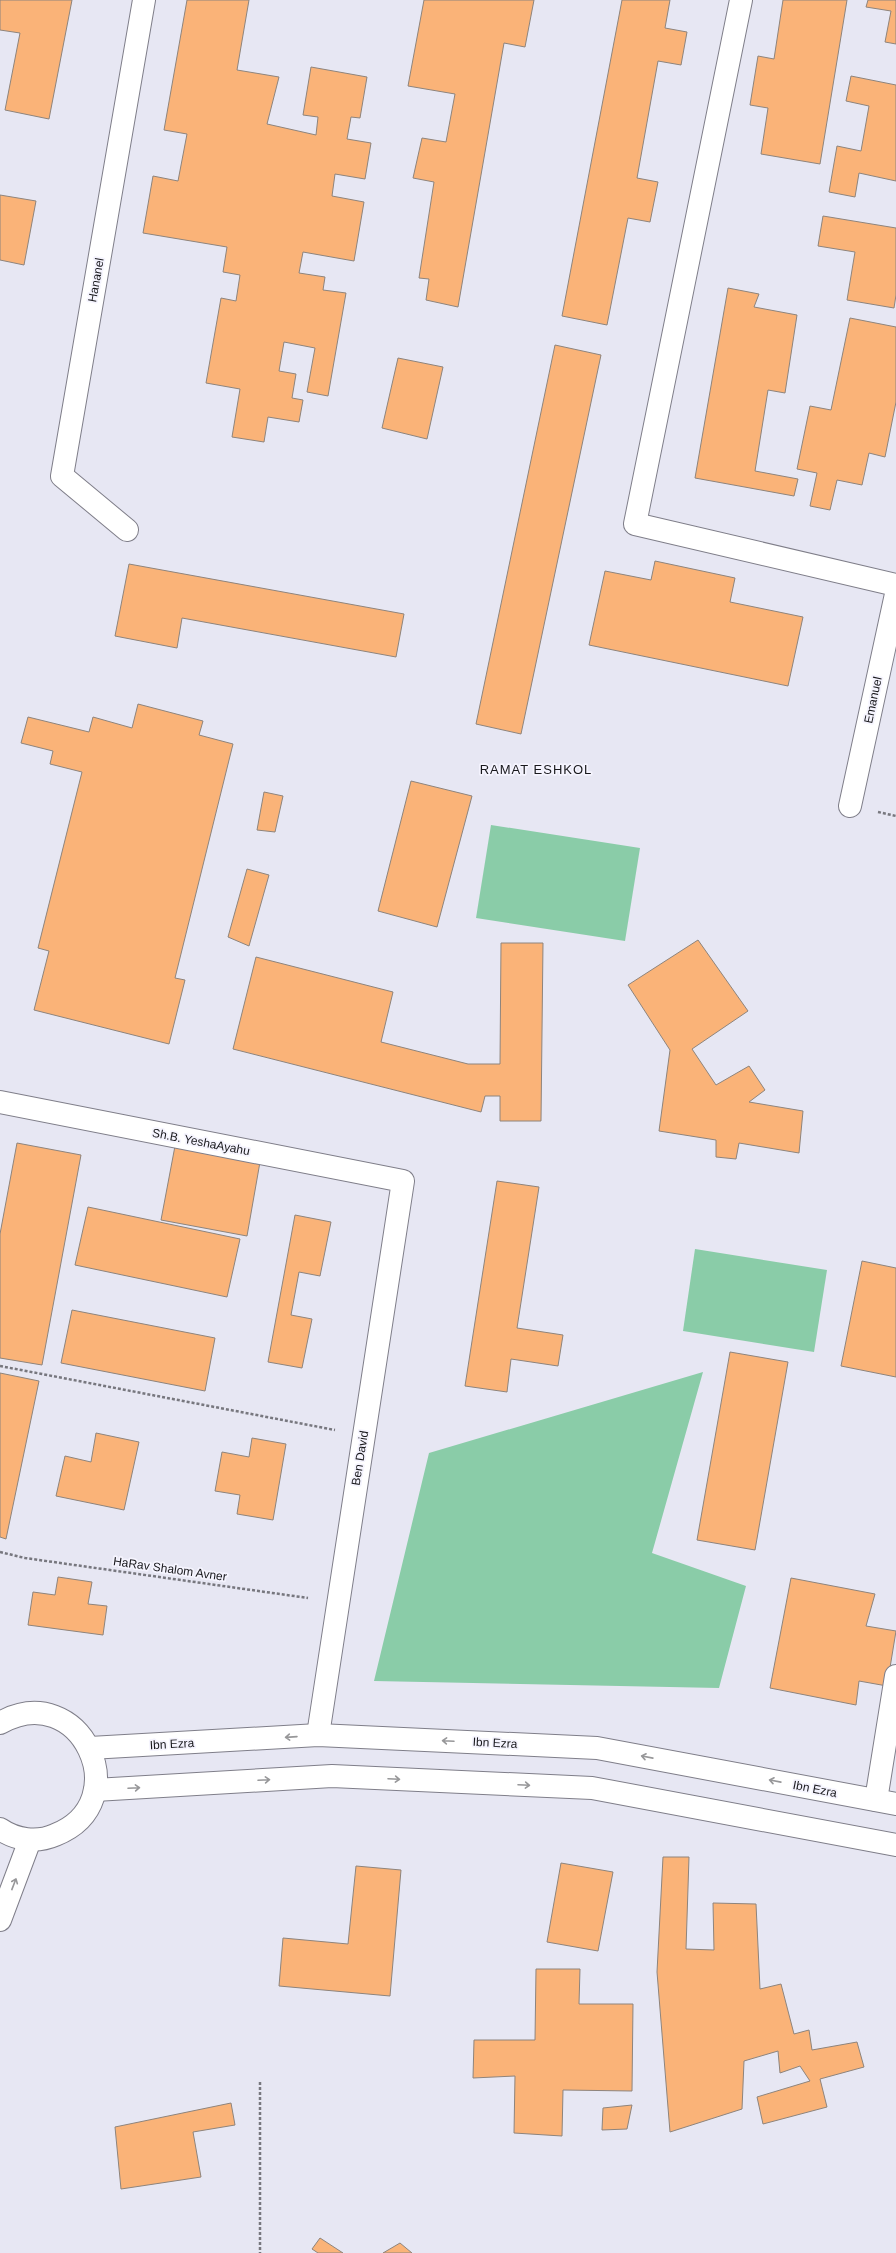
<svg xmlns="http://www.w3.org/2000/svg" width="896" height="2253" font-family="Arial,sans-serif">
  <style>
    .green { fill: #8acca8 }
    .building { fill: #fab378; stroke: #8e847c }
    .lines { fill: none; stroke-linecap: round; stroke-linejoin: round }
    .minor-casing { stroke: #7f7e89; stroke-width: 24 }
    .path { stroke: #77777e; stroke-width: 2.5; stroke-dasharray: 3 2; stroke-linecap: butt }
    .minor { stroke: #fff; stroke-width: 22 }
    .oneway { stroke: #979799 }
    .labels { text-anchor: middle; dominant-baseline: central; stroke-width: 3.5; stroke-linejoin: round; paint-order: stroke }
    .street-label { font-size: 12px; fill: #18181c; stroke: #f5f4fe }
    .neighbourhood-label { font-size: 13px; letter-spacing: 1px; fill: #18181c; stroke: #f5f4fe }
  </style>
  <rect width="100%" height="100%" fill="#e7e7f3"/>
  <g class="green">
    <polygon points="491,825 640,848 625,941 476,918"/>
    <polygon points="695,1249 827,1270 814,1352 683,1331"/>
    <polygon points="703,1372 652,1553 746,1586 719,1688 374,1681 429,1453"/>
  </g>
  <g class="building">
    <polygon points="0,0 72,0 49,119 5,110 20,33 0,30"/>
    <polygon points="187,0 249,0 237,70 279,77 267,124 316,135 318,117 303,115 311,67 367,77 360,118 351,117 347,139 371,143 365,179 335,174 332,196 364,202 354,261 303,252 299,273 325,277 323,290 346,293 328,396 307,392 315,348 284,342 279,371 296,374 292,398 303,400 299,422 268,417 264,442 232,437 240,389 206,383 221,298 236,301 240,275 223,272 227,247 143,233 153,176 178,181 187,134 164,130"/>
    <polygon points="424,0 534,0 525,47 504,43 458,307 426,300 429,279 419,278 434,182 413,178 422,138 446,142 455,94 408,86"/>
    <polygon points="622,0 670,0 665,28 687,32 681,65 658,61 637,178 658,182 650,222 628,218 607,325 562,316"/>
    <polygon points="783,0 847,0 820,164 761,154 768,108 750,105 758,56 774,59"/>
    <polygon points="868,0 896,0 896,44 885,42 891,11 866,7"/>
    <polygon points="851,76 896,85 896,181 859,173 855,197 829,192 837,146 861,151 869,106 846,101"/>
    <polygon points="0,195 36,201 24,265 0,260"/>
    <polygon points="823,216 896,228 896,295 894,308 847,300 855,252 818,246"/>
    <polygon points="728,288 759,294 754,307 797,315 785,393 768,390 755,471 798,479 794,496 695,478"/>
    <polygon points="850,318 896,327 896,402 885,457 869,453 862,485 837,480 830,510 810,506 817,473 797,469 810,406 831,410"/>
    <polygon points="555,345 601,355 521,734 476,724"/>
    <polygon points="398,358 443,367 427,439 382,428"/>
    <polygon points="655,561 735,578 730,602 803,617 788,686 589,645 605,571 651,580"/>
    <polygon points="129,564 404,614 396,657 182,618 177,648 115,636"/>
    <polygon points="138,704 203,721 199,735 233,744 175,978 185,980 169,1044 34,1010 49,951 38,948 82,772 50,764 53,751 21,743 28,717 89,732 93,717 132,728"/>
    <polygon points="411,781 472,796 437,927 378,911"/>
    <polygon points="264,792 283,796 275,832 257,830"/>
    <polygon points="247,869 269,875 249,946 228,937"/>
    <polygon points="698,940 748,1011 692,1049 716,1085 749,1066 765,1090 749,1102 803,1111 799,1153 739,1143 736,1159 716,1157 716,1140 659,1131 670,1050 628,985"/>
    <polygon points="501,943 543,943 541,1121 500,1121 500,1096 485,1096 481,1112 233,1049 256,957 393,992 381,1042 468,1064 500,1064"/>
    <polygon points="17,1143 81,1155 42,1365 0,1358 0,1234"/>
    <polygon points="175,1146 260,1162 247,1236 161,1220"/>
    <polygon points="497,1181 539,1187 517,1328 563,1335 558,1366 511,1359 507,1392 465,1386"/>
    <polygon points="88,1207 240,1239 227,1297 75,1265"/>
    <polygon points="295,1215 331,1222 320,1276 299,1272 291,1315 312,1319 302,1368 268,1362"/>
    <polygon points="862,1261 896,1268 896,1377 841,1366"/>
    <polygon points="72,1310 215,1338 205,1391 61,1363"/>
    <polygon points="730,1352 788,1362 755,1550 697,1540"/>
    <polygon points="0,1373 39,1381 6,1539 0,1537"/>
    <polygon points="96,1433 139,1442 124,1510 56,1496 65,1456 91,1462"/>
    <polygon points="252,1438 286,1444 273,1520 237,1514 240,1495 215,1491 222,1452 249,1457"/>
    <polygon points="58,1577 92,1582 88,1604 107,1606 103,1635 28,1625 33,1592 55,1595"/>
    <polygon points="791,1578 875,1594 866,1626 896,1631 887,1686 859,1681 856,1705 770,1688"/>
    <polygon points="663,1857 689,1857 686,1949 714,1950 713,1903 756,1904 760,1989 781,1984 794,2034 809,2030 812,2050 857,2042 864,2067 820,2079 827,2107 763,2124 757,2097 810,2081 800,2066 780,2073 778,2051 744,2061 742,2109 670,2132 657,1972"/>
    <polygon points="561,1863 613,1872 598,1951 547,1942"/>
    <polygon points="356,1866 401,1870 390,1996 279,1986 283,1938 348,1944"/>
    <polygon points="536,1969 580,1969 579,2004 633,2004 632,2091 563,2090 562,2136 514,2133 515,2076 473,2078 474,2040 535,2040"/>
    <polygon points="231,2103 235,2125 193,2132 201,2177 121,2189 115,2127"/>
    <polygon points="632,2105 627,2129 602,2130 603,2108"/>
    <polygon points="320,2238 343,2253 318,2253 312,2249"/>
    <polygon points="400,2243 412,2253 383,2253"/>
  </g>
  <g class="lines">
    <defs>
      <g id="minor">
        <polyline points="741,0 635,524 896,585"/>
        <polyline points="127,530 62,476 144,0"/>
        <polyline points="850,806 896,594"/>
        <polyline points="0,1102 403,1181 318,1735"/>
        <path d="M0,1723C80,1677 139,1802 55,1835C37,1843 16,1840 0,1829"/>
        <polyline points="90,1748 318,1735 597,1748 896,1804"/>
        <polyline points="95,1790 332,1776 592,1788 896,1845"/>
        <polyline points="876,1800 896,1676"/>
        <polyline points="0,1920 30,1840"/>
      </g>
    </defs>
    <use href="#minor" class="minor-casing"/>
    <g class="path">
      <polyline points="878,812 896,816"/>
      <polyline points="0,1366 335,1430"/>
      <polyline points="0,1552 25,1558 308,1598"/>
      <polyline points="260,2082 260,2253"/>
    </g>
    <use href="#minor" class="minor"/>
  </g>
  <defs><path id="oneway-shaft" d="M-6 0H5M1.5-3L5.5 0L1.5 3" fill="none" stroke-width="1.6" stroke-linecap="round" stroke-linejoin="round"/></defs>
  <g class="oneway">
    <use href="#oneway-shaft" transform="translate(291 1737) rotate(176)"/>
    <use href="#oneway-shaft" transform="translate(448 1741) rotate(-177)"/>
    <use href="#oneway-shaft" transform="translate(647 1757) rotate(-169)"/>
    <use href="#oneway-shaft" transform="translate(394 1779) rotate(3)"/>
    <use href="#oneway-shaft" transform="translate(264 1780) rotate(-3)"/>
    <use href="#oneway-shaft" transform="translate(775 1781) rotate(-169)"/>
    <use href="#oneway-shaft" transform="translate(524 1785) rotate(3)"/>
    <use href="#oneway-shaft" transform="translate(134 1788) rotate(-3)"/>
    <use href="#oneway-shaft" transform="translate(14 1884) rotate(-69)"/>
  </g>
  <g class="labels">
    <g class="street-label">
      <text transform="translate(96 280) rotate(-80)">Hananel</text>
      <text transform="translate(873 700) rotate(-78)">Emanuel</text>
      <text transform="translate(201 1142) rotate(11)">Sh.B. YeshaAyahu</text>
      <text transform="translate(360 1458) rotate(-81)">Ben David</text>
      <text transform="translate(170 1569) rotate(8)">HaRav Shalom Avner</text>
      <text transform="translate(495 1743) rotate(3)">Ibn Ezra</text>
      <text transform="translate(172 1744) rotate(-3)">Ibn Ezra</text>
      <text transform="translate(815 1789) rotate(11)">Ibn Ezra</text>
    </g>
    <g class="neighbourhood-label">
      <text x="536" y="769">RAMAT ESHKOL</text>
    </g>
  </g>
</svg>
